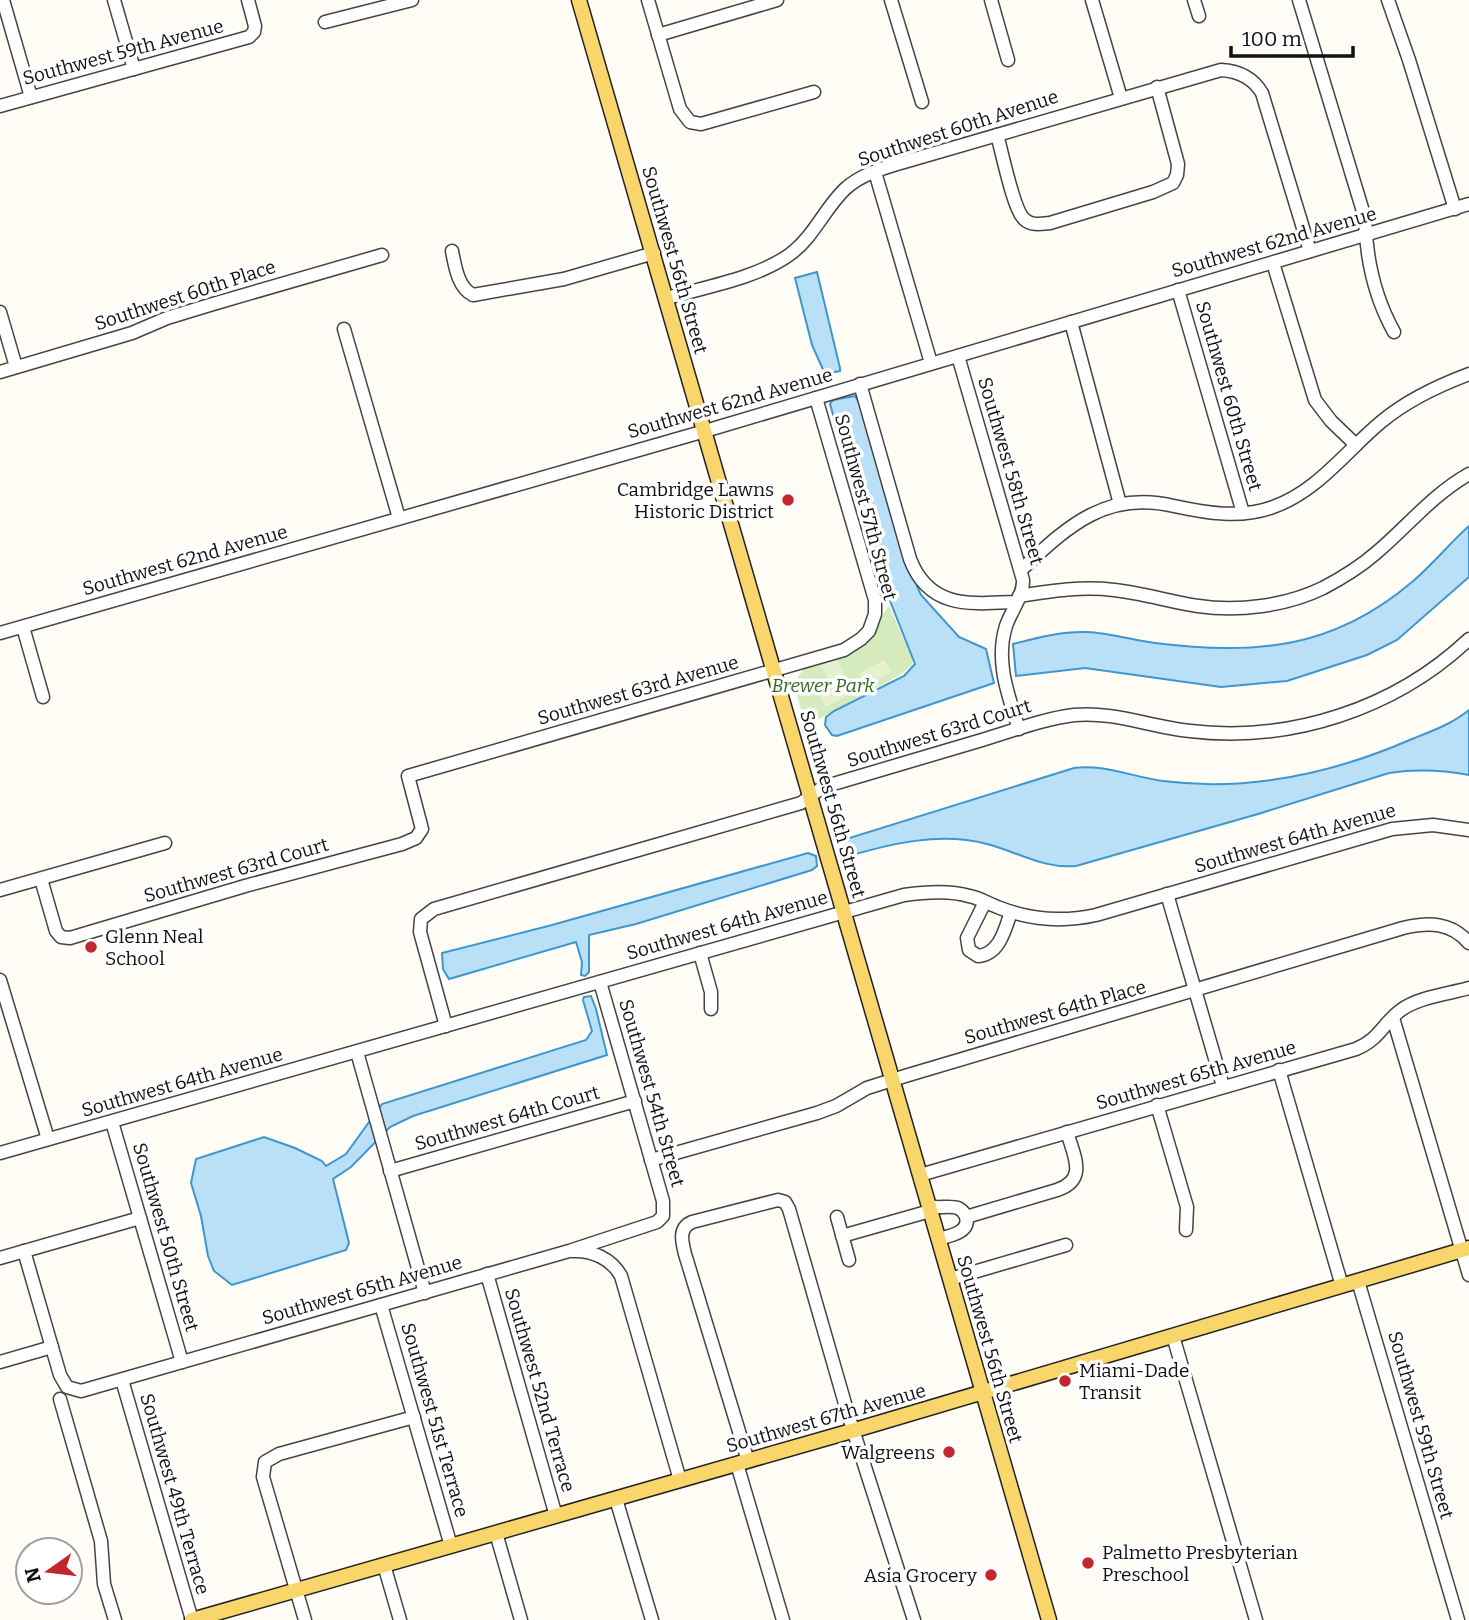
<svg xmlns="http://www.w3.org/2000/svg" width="1469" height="1620" font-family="Bitter,serif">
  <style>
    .green { fill: #d5ebbd }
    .pitch { fill: #e6f2cf }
    .water { fill: #b9e0f7; stroke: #3f96cf; stroke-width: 2 }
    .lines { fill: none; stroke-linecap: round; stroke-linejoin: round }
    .minor-casing { stroke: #444; stroke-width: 15 }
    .major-casing { stroke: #222; stroke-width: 17 }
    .minor { stroke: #fff; stroke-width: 12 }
    .major { stroke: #f9d66b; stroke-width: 14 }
    .poi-dot { fill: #c4262e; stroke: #fff; stroke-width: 2.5 }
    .labels { text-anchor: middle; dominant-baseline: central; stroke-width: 7; stroke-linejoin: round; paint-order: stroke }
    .street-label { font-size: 19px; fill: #111; stroke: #fff }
    .poi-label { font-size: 19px; fill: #111; stroke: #fff; text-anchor: end }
    .park-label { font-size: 19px; font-style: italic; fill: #2f6b1f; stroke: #fff }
  </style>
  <rect width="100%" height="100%" fill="#fffdf5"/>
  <polygon class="green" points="889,606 913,660 911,666 900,675 806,726 796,692 798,676 809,663 874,628"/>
  <g class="pitch">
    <polygon points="833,660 837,661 846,678 832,685 821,666"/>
    <polygon points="884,660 891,672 866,686 859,674"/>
    <polygon points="845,682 851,693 826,707 819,696"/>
  </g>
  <g class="water">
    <polygon points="817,272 840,368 840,371 825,374 812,345 795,278"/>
    <polygon points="855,396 860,404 905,559 921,595 959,637 986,649 994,683 837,736 832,735 825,725 826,717 834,711 904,676 915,664 877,568 830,404 833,400"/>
    <path d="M1469,526V577L1397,640L1367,655L1287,681L1221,687L1085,668L1016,676L1013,644C1036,638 1062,631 1087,632C1109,633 1133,640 1155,643C1255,655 1332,650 1412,582C1432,565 1449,544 1469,526Z"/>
    <path d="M1469,710V775C1442,770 1416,769 1389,773L1258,814L1076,866C1043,869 1018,852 987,844C941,832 893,843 849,856L838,852L843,840L1074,768C1104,764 1133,777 1163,781C1250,792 1332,774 1412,739C1432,731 1452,724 1469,710Z"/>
    <polygon points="808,853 816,856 817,866 812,870 636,924 589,935 589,972 585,976 581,975 582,962 576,942 449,979 443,969 442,953 552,925"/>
    <polygon points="591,996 596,1009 607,1055 413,1116 390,1127 351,1167 333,1179 349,1243 346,1250 232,1285 214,1271 208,1256 201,1216 191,1183 196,1159 264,1137 295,1148 322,1161 326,1166 346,1154 382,1104 586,1040 592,1031 583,1000 584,997"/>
  </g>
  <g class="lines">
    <defs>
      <g id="minor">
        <polyline points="3,0 31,97"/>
        <polyline points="114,0 134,69"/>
        <polyline points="648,0 680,109 690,122 701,124 814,92"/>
        <polyline points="891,0 922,102"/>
        <polyline points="991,0 1008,60"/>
        <polyline points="1092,0 1121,98"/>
        <polyline points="1194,0 1199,16"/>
        <path d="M1299,0L1365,218C1366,257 1375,298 1394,332"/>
        <polyline points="1388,0 1409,60 1455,209"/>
        <polyline points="325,22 412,0"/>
        <polyline points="658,35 777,0"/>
        <polyline points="0,106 249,37 254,32 255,26 248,0"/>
        <path d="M997,135C1002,151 1013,209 1024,219C1031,226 1041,224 1050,223L1153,192L1173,183L1177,175L1178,164L1157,87"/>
        <polyline points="875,172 931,363"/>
        <path d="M452,251C455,266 458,288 473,295L564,279L654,253"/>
        <polyline points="1273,263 1315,400 1331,421 1356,445"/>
        <polyline points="1178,290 1243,513"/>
        <path d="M667,298C705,287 757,278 789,255C814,237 824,209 845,189C861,174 884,168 904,162L1221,70C1238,71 1253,78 1262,93L1310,251"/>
        <polyline points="0,312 16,367"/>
        <polyline points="1071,322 1120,504"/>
        <polyline points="344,329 399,518"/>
        <path d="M958,356L1023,580C1024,595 1011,611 1006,626C995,661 1008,695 1019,729"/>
        <polyline points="0,372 132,333 167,318 213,304 382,255"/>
        <path d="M860,384L910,559C929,609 970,604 1015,602"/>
        <path d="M1021,570C1067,527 1105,490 1174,506C1206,513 1241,519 1273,507C1318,491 1346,451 1381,422C1407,400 1437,386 1469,374"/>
        <path d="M1019,596C1051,591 1082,586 1114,590C1143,593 1170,602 1198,606C1238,612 1286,606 1323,588C1342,578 1360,567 1376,553C1408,526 1432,495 1469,474"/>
        <polyline points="23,627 43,697"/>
        <polyline points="0,633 705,431 1469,204"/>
        <polyline points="41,879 56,931 61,937 70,938 245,886 402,844 416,838 422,829 408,776 844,650 861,639 869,631 875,614 875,600 816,398"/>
        <polyline points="0,890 165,843"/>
        <polyline points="1167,894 1223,1086"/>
        <path d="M985,902L967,938L969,950L978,956C1000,954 1005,929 1011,912"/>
        <polyline points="700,953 711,992 711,1009"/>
        <polyline points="0,980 48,1139"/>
        <polyline points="1393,1018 1469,1275"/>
        <path d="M446,1026L420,932L421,919L434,909L801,803L823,787C876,771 929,756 982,740C1012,731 1042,719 1074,715C1113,711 1151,727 1190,731C1290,743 1395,709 1469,639"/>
        <polyline points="357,1052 425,1293"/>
        <polyline points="1279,1070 1342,1286"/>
        <polyline points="1157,1105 1187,1207 1186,1230"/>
        <polyline points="112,1122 182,1362"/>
        <path d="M0,1153L904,895C925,892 949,890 969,896C980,898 989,904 1000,908C1031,920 1064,922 1096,915L1392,829L1433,825L1469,830"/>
        <path d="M651,1160L817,1113L836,1106L867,1088L905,1076L1403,928C1429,922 1451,922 1469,943"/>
        <polyline points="390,1171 635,1101"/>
        <path d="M920,1175L1356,1049C1380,1039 1383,1023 1401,1010C1419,997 1448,994 1469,988"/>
        <path d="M929,1206C938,1209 949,1205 958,1208C962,1210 964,1212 966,1216C971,1233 949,1236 938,1239"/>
        <polyline points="837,1217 849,1260"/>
        <path d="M966,1217L1057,1190C1088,1180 1074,1156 1067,1132"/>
        <polyline points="842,1236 930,1211"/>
        <polyline points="24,1251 60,1375 67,1387 81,1391 569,1251 657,1222 663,1216 663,1201 600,982"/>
        <path d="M573,1251C592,1250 612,1259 621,1276L680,1480"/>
        <polyline points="0,1258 140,1218"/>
        <polyline points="487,1274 556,1516"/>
        <polyline points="950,1279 1066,1245"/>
        <polyline points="1358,1281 1458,1620"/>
        <polyline points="381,1305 451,1546"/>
        <polyline points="1173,1336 1256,1620"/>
        <polyline points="0,1362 52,1347"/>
        <polyline points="122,1380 192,1620"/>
        <polyline points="60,1399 101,1541 104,1584 115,1620"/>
        <path d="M748,1461L685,1254C682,1242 678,1228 692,1222L778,1200L785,1202L789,1209L848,1414L914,1620"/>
        <polyline points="737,1464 783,1620"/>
        <polyline points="616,1499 652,1620"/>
        <polyline points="496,1533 521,1620"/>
        <polyline points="384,1565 400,1620"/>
        <polyline points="305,1620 263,1477 265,1462 279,1454 414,1417"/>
      </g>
      <g id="major">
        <polyline points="579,0 1049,1620"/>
        <polyline points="192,1620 855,1430 1469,1248"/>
      </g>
    </defs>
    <use href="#minor" class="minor-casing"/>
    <use href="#major" class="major-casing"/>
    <use href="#minor" class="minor"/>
    <use href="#major" class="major"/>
  </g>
  <g class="poi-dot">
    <circle cx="788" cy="500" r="7"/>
    <circle cx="91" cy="947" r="7"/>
    <circle cx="1065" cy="1381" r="7"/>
    <circle cx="949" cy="1452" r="7"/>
    <circle cx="1088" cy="1563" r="7"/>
    <circle cx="991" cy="1575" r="7"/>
  </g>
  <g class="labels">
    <g class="street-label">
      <text transform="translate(123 52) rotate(-15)">Southwest 59th Avenue</text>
      <text transform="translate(958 128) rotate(-18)">Southwest 60th Avenue</text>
      <text transform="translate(1274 242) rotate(-16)">Southwest 62nd Avenue</text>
      <text transform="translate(675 260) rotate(74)">Southwest 56th Street</text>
      <text transform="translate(185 295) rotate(-18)">Southwest 60th Place</text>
      <text transform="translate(1229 396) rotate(74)">Southwest 60th Street</text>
      <text transform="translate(730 403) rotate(-16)">Southwest 62nd Avenue</text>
      <text transform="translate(1011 471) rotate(74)">Southwest 58th Street</text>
      <text transform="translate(866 507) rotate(75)">Southwest 57th Street</text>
      <text transform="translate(185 560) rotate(-16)">Southwest 62nd Avenue</text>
      <text transform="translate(638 690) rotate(-16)">Southwest 63rd Avenue</text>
      <text transform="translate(939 733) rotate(-17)">Southwest 63rd Court</text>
      <text transform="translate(833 804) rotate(74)">Southwest 56th Street</text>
      <text transform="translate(1295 838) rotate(-16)">Southwest 64th Avenue</text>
      <text transform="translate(236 870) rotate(-16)">Southwest 63rd Court</text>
      <text transform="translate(727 925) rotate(-16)">Southwest 64th Avenue</text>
      <text transform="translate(1055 1012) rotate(-16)">Southwest 64th Place</text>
      <text transform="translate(1196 1075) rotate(-16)">Southwest 65th Avenue</text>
      <text transform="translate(182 1082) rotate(-16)">Southwest 64th Avenue</text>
      <text transform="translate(652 1093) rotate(74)">Southwest 54th Street</text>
      <text transform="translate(507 1118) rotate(-16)">Southwest 64th Court</text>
      <text transform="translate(166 1237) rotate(74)">Southwest 50th Street</text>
      <text transform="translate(362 1290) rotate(-16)">Southwest 65th Avenue</text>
      <text transform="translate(990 1349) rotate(74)">Southwest 56th Street</text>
      <text transform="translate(540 1390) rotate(74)">Southwest 52nd Terrace</text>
      <text transform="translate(826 1418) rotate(-16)">Southwest 67th Avenue</text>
      <text transform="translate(435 1420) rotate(74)">Southwest 51st Terrace</text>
      <text transform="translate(1421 1425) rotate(74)">Southwest 59th Street</text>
      <text transform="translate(175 1494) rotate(74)">Southwest 49th Terrace</text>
    </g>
    <g class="poi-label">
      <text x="774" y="489">Cambridge Lawns<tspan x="774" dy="22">Historic District</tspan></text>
      <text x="105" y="936" text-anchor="start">Glenn Neal<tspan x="105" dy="22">School</tspan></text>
      <text x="1079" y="1370" text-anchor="start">Miami-Dade<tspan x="1079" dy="22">Transit</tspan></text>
      <text x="935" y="1452">Walgreens</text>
      <text x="1102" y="1552" text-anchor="start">Palmetto Presbyterian<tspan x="1102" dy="22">Preschool</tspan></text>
      <text x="977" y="1575">Asia Grocery</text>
    </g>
    <g class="park-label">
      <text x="823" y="685">Brewer Park</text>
    </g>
  </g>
  <g transform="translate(49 1571) rotate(256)"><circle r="33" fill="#ffffff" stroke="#a0a0a0" stroke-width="2"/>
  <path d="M0-5L12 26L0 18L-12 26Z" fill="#c4262e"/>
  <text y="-10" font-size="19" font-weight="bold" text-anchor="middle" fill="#111111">N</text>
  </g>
  <path d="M1231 46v10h122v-10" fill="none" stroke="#111111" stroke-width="3.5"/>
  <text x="1242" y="46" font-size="21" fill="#111111" stroke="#ffffff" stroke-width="5" paint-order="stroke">100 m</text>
</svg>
